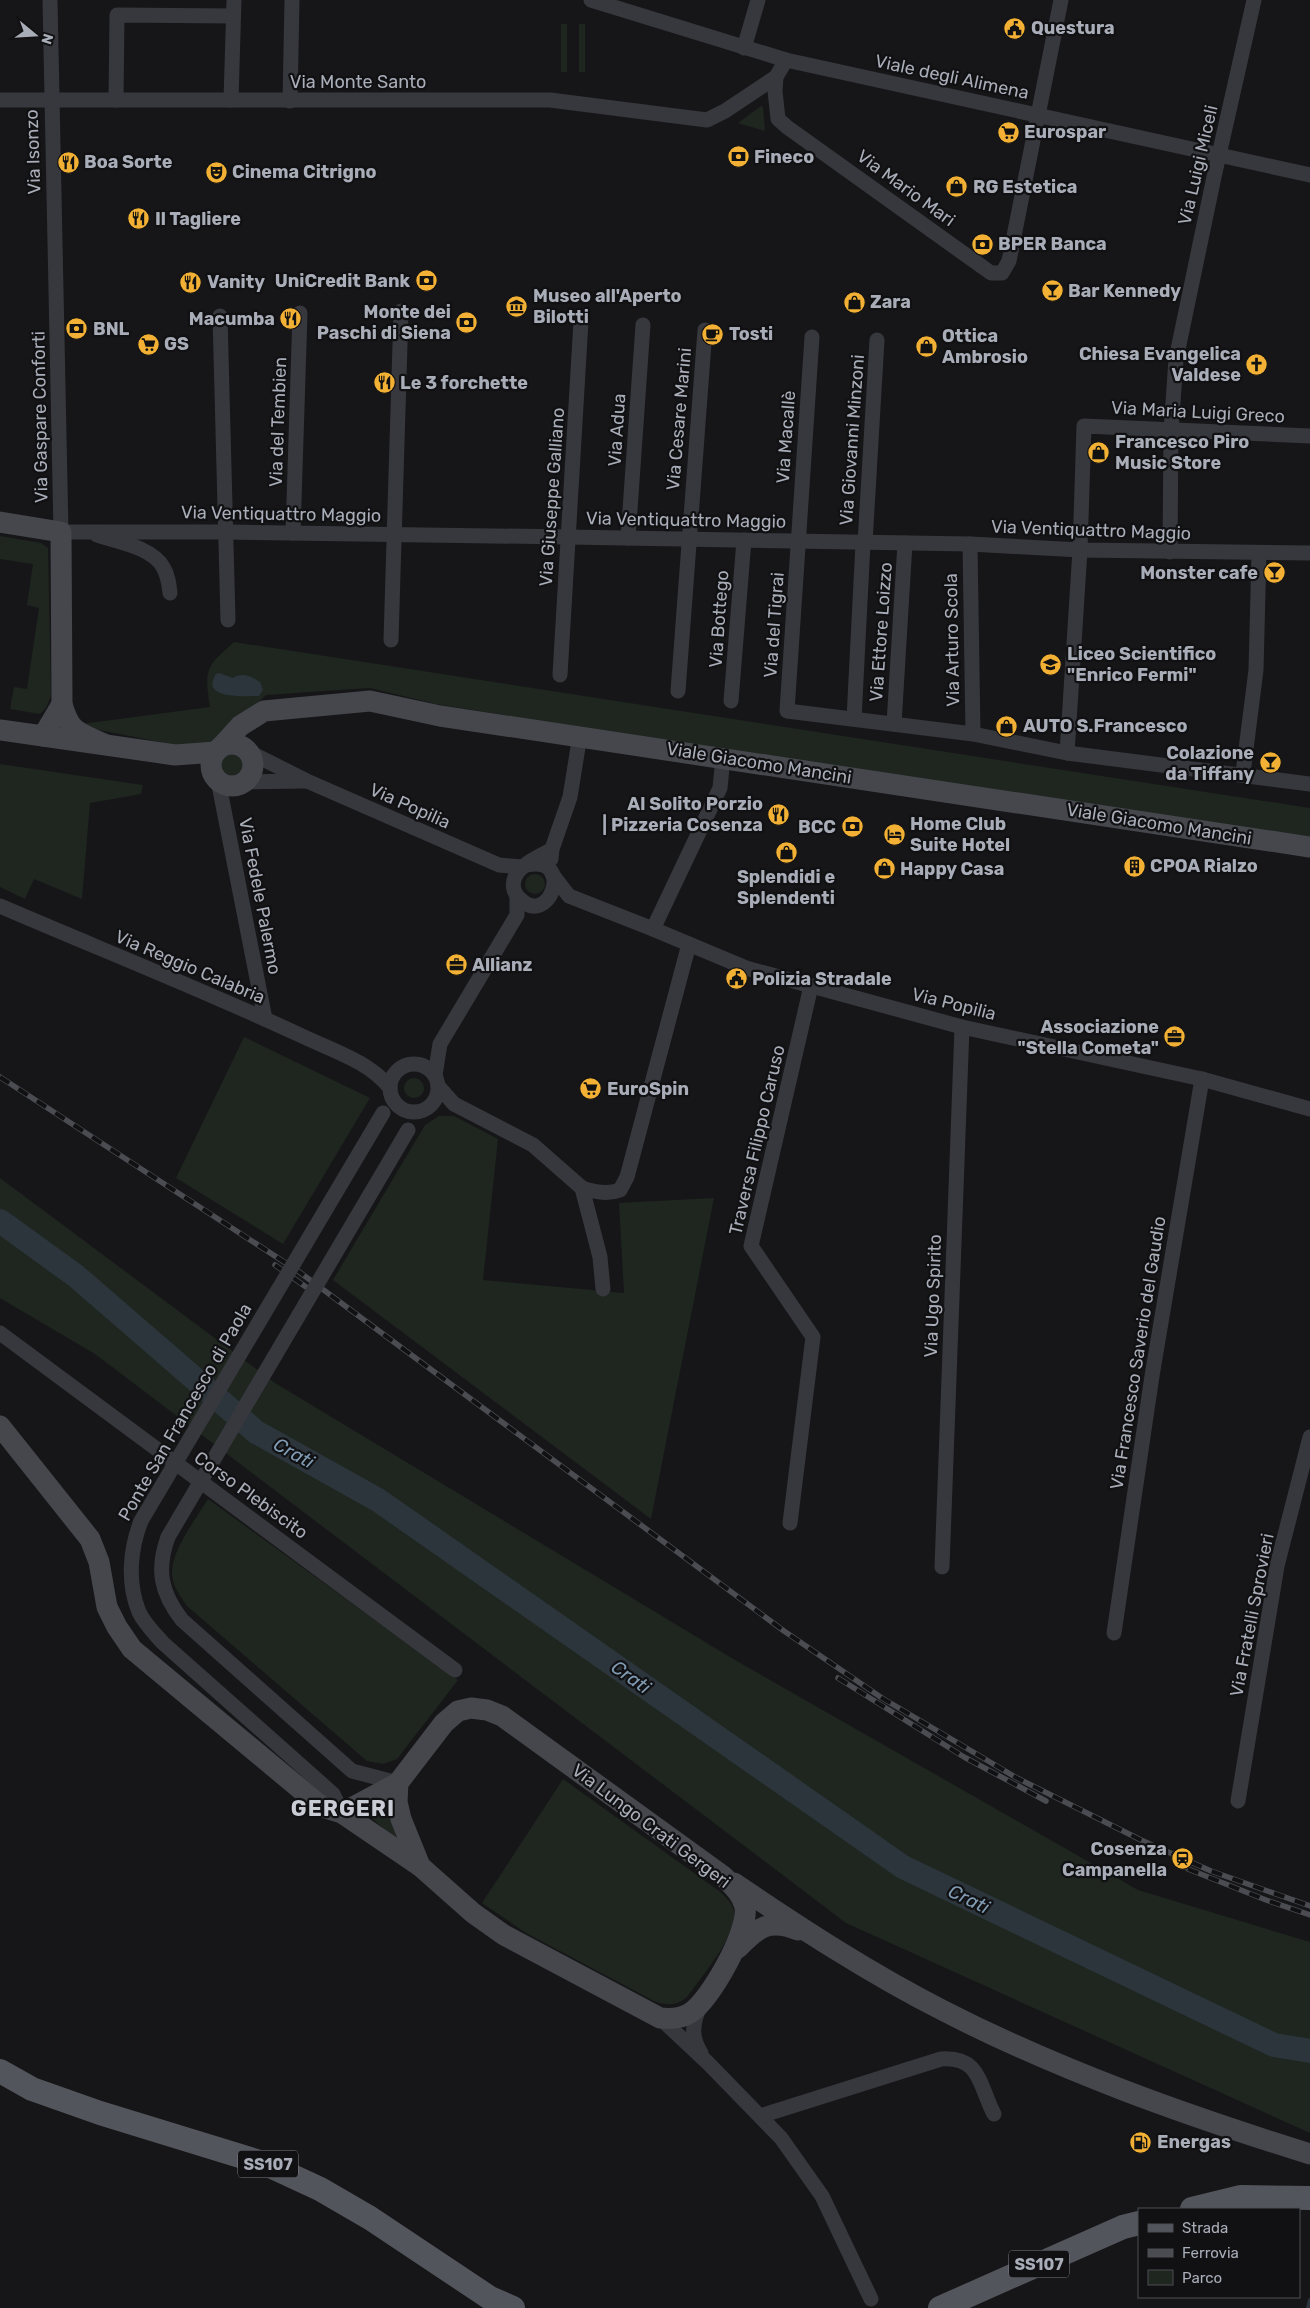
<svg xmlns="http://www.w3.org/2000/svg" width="1310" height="2308" font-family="Rubik,sans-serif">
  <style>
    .green { fill: #1e261f }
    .water { fill: #2c353c }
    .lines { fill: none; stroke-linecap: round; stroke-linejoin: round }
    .stream { stroke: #2c353c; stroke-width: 4 }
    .river { stroke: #2c353c; stroke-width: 24 }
    .street { stroke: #37383d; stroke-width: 15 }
    .secondary { stroke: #45474d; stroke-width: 21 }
    .primary { stroke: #53555c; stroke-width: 24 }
    .rail-casing { stroke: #4a4c52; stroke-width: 5.5 }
    .rail { stroke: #111113; stroke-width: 4; stroke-dasharray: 11; stroke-linecap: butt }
    .street-bridge { stroke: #37383d; stroke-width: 15 }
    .labels { text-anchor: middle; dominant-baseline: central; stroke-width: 4.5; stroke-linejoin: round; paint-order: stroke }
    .shield { fill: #111113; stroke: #7b7e86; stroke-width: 1 }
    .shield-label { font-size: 16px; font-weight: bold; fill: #a8adb8 }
    .poi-label { font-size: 18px; font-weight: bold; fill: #a8adb8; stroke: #111113; text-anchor: start }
    .street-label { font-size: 18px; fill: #a8adb8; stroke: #111113 }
    .water-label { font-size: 19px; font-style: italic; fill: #7f9bb3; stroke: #111113 }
    .district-label { font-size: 22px; font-weight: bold; letter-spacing: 1px; fill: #c9ccd4; stroke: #111113 }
  </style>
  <rect width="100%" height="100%" fill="#161618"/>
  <g class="green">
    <rect x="561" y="24" width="6" height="48"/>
    <rect x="579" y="24" width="6" height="48"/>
    <polygon points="761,106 763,107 765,131 738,123"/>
    <polygon points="0,536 41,543 48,548 51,696 46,708 40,714 10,709 14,687 27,689 39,608 27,605 33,564 0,559"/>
    <path d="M234,642L1310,808V843L797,763L436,704L370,688L266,695L215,743L185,747L74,725L210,707C204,669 206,667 234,642Z"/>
    <circle cx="232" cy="765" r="13"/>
    <polygon points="0,764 143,785 141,794 90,803 82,899 34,879 25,899 0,887"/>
    <circle cx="535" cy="884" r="10"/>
    <polygon points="244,1037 370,1098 283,1244 176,1178"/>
    <circle cx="414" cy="1088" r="10"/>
    <polygon points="439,1116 454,1116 498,1139 483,1280 624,1293 619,1203 714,1198 651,1519 333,1280 425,1125"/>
    <polygon points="0,1178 275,1383 735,1660 1138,1890 1310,1942 1310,2133 846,1923 95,1354 0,1298"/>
    <path d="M208,1499L458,1680L397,1759L383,1764L367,1761L187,1606C181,1597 173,1587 172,1575C170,1552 196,1519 208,1499Z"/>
    <path d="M563,1779L719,1891C725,1896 731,1902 734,1910C740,1932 701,1977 688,1996C677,2006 668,2006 654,2001L526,1933L482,1903Z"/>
    <polygon points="386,1798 403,1846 363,1810"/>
  </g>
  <path class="water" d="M219,673L233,678C242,672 251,676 260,682L263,690L259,696C247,696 199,700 216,674Z"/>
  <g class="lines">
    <polyline class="stream" points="1308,2308 1310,2300"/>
    <polyline class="river" points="0,1221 76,1276 256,1432 378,1500 903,1867 1274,2045 1310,2051"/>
    <g class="street">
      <polyline points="50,0 61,532 227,532 568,537 970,544 1080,550 1310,553"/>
      <polyline points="591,0 786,60 1310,175"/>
      <polyline points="744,48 758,0"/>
      <polyline points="776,77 775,91 778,119 787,127 991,273 1002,273 1009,261 1061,0"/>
      <polyline points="0,100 550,100 707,120 725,111 776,77 786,60"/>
      <polyline points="116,100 117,15 233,16"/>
      <polyline points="231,100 234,0"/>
      <polyline points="290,101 292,0"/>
      <polyline points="220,316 228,620"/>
      <polyline points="812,337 787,711 973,734 1067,753 1310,784"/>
      <polyline points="293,533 300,313"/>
      <path d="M97,535C117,542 152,547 163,567C168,575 169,584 170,593"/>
      <polyline points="628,538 643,325"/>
      <polyline points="865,543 877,340"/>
      <polyline points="970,544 973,734"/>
      <polyline points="1170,552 1171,431 1176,359 1214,177 1254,0"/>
      <polyline points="391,640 401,311"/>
      <polyline points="560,675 581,321"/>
      <polyline points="678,691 705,330"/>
      <polyline points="731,701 744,540"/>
      <polyline points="854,719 863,543"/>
      <polyline points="894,724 905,543"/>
      <polyline points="247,751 307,781 499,865 523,867"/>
      <polyline points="1067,753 1080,550 1084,426 1310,436"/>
      <polyline points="1243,773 1256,670 1259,553"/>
      <polyline points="218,780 265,1019"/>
      <polyline points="244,782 305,781"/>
      <polyline points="551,859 552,849 570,797 580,735"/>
      <path d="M527,865C576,855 549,930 519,898C513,892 512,884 515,877C520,864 541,856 552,849"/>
      <polyline points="552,874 569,896 653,929 746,968 962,1027 1202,1079 1310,1109"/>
      <path d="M0,906C100,949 201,989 300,1035C331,1050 369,1061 390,1088"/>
      <polyline points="653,929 720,788 723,758"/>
      <circle cx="414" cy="1088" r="24"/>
      <polyline points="435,1075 440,1044 517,915 517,896"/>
      <polyline points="438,1086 454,1104 533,1145 582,1188 600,1257 603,1289"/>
      <path d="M582,1188C594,1192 607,1195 620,1190L627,1177L689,944"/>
      <polyline points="0,1333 455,1670"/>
      <path d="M141,1521C130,1549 127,1583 139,1612C144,1623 154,1633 163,1643L333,1794L342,1813"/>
      <polyline points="790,1523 813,1337 751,1246 811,986"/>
      <path d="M168,1537C156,1570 161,1593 182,1620L352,1771L398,1783"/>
      <polyline points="942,1567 962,1027"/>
      <polyline points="1114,1633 1152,1376 1202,1079"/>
      <polyline points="1238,1801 1277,1566 1310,1437"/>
      <path d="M700,2005C693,2023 690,2036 701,2053"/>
      <polyline points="660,2018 708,2063 781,2138 822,2196 871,2299"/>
      <path d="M760,2116L941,2059C981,2056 979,2086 994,2114"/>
    </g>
    <g class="secondary">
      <path d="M0,522L61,532L62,704C70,733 78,732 104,744"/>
      <polyline points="0,730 43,736 62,704"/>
      <polyline points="43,736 175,755 216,752"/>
      <circle cx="232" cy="765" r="21"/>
      <polyline points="221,747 240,726 264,711 370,701 440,716 1310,847"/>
      <polyline points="0,1426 90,1539 99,1562 107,1607 117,1627 132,1649 322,1807 342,1813 420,1866"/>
      <path d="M471,1708L487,1710L502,1716L723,1876C732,1885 742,1894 745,1907C749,1931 710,2001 690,2013C681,2019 670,2019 660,2018L504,1935L473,1913L420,1866L401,1819L397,1802L398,1783L444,1723L458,1711Z"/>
      <polyline points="342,1813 398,1783"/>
      <path d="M734,1883C802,1929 871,1974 944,2011C1061,2071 1185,2115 1310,2154"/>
      <path d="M738,1948C757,1928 769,1918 798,1930"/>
    </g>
    <g class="primary">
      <polyline points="0,2071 32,2089 100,2113 266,2164 320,2189 370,2218 490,2298 513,2308"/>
      <polyline points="1192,2209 1241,2197 1310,2198"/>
      <polyline points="940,2308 1123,2227 1139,2223"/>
    </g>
    <defs>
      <g id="rail">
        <polyline points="0,1077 298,1271 784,1631 882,1698 1017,1778 1141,1840 1211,1871 1310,1906"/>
        <polyline points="275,1265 306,1287"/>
        <polyline points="838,1678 964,1757 1046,1801"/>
        <polyline points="1188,1869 1266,1900 1310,1915"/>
      </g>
    </defs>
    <use href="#rail" class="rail-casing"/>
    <use href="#rail" class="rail"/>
    <g class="street-bridge">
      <polyline points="141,1521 383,1113"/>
      <polyline points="168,1537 408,1130"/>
    </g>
  </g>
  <defs>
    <symbol id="civic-disc" viewBox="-11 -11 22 22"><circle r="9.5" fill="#f2b134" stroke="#111113"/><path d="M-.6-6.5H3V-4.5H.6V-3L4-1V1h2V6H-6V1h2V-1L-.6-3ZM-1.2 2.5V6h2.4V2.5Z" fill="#111"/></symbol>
    <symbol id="supermarket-disc" viewBox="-11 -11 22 22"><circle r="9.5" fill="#f2b134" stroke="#111113"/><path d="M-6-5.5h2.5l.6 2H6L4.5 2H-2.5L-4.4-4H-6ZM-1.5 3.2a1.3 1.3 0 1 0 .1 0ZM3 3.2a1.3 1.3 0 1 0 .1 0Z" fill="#111"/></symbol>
    <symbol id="bank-disc" viewBox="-11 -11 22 22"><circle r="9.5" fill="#f2b134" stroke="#111113"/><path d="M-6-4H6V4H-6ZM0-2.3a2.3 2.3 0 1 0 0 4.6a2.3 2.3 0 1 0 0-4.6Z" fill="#111"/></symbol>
    <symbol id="restaurant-disc" viewBox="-11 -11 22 22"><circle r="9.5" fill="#f2b134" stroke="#111113"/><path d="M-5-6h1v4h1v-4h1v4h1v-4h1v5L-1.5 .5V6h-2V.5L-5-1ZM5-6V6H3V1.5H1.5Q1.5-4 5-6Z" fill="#111"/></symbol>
    <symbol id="theatre-disc" viewBox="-11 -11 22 22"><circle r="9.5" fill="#f2b134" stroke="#111113"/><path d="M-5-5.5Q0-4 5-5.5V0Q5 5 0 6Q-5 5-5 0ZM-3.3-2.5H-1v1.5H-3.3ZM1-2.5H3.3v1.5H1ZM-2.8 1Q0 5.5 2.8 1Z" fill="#111"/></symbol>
    <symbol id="shop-disc" viewBox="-11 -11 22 22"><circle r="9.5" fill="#f2b134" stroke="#111113"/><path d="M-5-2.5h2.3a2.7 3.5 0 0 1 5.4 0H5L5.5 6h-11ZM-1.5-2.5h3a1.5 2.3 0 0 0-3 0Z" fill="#111"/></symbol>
    <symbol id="bar-disc" viewBox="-11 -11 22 22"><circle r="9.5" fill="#f2b134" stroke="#111113"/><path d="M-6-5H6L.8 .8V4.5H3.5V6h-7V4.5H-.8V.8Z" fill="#111"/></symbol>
    <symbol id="museum-disc" viewBox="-11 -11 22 22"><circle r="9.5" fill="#f2b134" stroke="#111113"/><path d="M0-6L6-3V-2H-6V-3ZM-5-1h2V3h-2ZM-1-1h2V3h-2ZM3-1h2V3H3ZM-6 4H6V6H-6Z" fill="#111"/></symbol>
    <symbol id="cafe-disc" viewBox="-11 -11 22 22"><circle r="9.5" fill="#f2b134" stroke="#111113"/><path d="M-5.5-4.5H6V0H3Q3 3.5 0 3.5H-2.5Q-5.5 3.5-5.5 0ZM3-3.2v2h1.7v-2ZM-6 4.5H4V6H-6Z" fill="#111"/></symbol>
    <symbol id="church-disc" viewBox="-11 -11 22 22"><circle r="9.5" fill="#f2b134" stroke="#111113"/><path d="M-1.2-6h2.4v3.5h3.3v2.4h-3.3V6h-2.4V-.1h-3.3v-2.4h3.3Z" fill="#111"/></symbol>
    <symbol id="university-disc" viewBox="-11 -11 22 22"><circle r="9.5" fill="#f2b134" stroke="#111113"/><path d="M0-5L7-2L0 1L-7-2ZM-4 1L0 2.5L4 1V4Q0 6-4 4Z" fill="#111"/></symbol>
    <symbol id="hotel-disc" viewBox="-11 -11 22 22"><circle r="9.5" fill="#f2b134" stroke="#111113"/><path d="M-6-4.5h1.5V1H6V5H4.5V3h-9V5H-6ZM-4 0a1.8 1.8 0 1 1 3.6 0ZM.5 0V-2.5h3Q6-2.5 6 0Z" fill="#111"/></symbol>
    <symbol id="building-disc" viewBox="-11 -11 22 22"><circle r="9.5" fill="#f2b134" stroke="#111113"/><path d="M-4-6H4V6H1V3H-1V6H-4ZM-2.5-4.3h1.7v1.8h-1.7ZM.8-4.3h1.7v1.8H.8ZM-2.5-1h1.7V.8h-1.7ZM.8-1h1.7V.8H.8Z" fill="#111"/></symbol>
    <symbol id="office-disc" viewBox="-11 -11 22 22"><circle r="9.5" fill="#f2b134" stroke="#111113"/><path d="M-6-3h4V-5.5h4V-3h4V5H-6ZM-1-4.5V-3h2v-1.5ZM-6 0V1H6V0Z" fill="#111"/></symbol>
    <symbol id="station-disc" viewBox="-11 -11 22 22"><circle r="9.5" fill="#f2b134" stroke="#111113"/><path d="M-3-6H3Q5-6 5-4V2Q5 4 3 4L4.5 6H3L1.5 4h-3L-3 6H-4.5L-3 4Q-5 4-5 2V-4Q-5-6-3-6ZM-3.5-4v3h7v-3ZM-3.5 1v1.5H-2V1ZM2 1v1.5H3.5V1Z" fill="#111"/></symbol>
    <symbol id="fuel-disc" viewBox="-11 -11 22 22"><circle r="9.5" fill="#f2b134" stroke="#111113"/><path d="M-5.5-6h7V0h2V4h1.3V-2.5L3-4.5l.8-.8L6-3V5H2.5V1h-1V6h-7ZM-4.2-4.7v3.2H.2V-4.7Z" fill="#111"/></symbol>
  </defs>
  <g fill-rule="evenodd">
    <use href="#civic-disc" x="1002" y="16" width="25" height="25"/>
    <use href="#supermarket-disc" x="996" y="120" width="25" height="25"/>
    <use href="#bank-disc" x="726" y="144" width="25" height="25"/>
    <use href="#restaurant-disc" x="56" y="150" width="25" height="25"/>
    <use href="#theatre-disc" x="204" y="160" width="25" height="25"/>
    <use href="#shop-disc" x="944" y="174" width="25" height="25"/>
    <use href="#restaurant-disc" x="126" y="206" width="25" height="25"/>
    <use href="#bank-disc" x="970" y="232" width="25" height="25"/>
    <use href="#bank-disc" x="414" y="268" width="25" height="25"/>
    <use href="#restaurant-disc" x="178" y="270" width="25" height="25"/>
    <use href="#bar-disc" x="1040" y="278" width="25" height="25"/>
    <use href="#shop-disc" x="842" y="290" width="25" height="25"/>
    <use href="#museum-disc" x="504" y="294" width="25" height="25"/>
    <use href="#restaurant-disc" x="278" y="306" width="25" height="25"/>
    <use href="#bank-disc" x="454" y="310" width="25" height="25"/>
    <use href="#bank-disc" x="64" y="316" width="25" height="25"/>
    <use href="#cafe-disc" x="700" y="322" width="25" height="25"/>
    <use href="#supermarket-disc" x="136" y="332" width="25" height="25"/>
    <use href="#shop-disc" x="914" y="334" width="25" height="25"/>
    <use href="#church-disc" x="1244" y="352" width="25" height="25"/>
    <use href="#restaurant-disc" x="372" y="370" width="25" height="25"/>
    <use href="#shop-disc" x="1086" y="440" width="25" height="25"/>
    <use href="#bar-disc" x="1262" y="560" width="25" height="25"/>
    <use href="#university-disc" x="1038" y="652" width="25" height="25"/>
    <use href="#shop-disc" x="994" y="714" width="25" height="25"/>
    <use href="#bar-disc" x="1258" y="750" width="25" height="25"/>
    <use href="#restaurant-disc" x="766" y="802" width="25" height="25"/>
    <use href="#bank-disc" x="840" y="814" width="25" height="25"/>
    <use href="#hotel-disc" x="882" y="822" width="25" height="25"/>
    <use href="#shop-disc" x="774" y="840" width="25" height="25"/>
    <use href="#building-disc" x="1122" y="854" width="25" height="25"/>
    <use href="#shop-disc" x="872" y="856" width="25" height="25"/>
    <use href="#office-disc" x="444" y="952" width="25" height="25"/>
    <use href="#civic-disc" x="724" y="966" width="25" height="25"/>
    <use href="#office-disc" x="1162" y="1024" width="25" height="25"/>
    <use href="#supermarket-disc" x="578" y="1076" width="25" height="25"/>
    <use href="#station-disc" x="1170" y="1846" width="25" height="25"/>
    <use href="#fuel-disc" x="1128" y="2130" width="25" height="25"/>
  </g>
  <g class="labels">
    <g class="shield">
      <rect x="238" y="2150.5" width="60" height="27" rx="4"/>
      <rect x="1009" y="2250.5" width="60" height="27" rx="4"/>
    </g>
    <g class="shield-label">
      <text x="268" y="2164">SS107</text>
      <text x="1039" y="2264">SS107</text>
    </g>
    <g class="poi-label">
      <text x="1031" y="28">Questura</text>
      <text x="1024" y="132">Eurospar</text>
      <text x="754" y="157">Fineco</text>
      <text x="84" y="162">Boa Sorte</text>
      <text x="232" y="172">Cinema Citrigno</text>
      <text x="973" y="187">RG Estetica</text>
      <text x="155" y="219">Il Tagliere</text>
      <text x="998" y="244">BPER Banca</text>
      <text x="410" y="281" text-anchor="end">UniCredit Bank</text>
      <text x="207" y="282">Vanity</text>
      <text x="1068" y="291">Bar Kennedy</text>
      <text x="533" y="296">Museo all'Aperto<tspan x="533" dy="21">Bilotti</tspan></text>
      <text x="870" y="302">Zara</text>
      <text x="451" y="312" text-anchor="end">Monte dei<tspan x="451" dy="21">Paschi di Siena</tspan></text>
      <text x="275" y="319" text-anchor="end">Macumba</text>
      <text x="93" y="329">BNL</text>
      <text x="729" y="334">Tosti</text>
      <text x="942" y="336">Ottica<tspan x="942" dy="21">Ambrosio</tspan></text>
      <text x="164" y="344">GS</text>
      <text x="1241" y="354" text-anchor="end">Chiesa Evangelica<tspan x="1241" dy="21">Valdese</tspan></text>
      <text x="400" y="383">Le 3 forchette</text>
      <text x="1115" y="442">Francesco Piro<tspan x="1115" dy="21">Music Store</tspan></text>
      <text x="1258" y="573" text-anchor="end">Monster cafe</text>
      <text x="1067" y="654">Liceo Scientifico<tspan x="1067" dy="21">"Enrico Fermi"</tspan></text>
      <text x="1023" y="726">AUTO S.Francesco</text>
      <text x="1254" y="753" text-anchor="end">Colazione<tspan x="1254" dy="21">da Tiffany</tspan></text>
      <text x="763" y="804" text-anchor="end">Al Solito Porzio<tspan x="763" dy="21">| Pizzeria Cosenza</tspan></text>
      <text x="910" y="824">Home Club<tspan x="910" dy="21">Suite Hotel</tspan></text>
      <text x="836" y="827" text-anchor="end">BCC</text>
      <text x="1150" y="866">CPOA Rialzo</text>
      <text x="900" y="869">Happy Casa</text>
      <text x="786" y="877" text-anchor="middle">Splendidi e<tspan x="786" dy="21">Splendenti</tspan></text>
      <text x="472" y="965">Allianz</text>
      <text x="752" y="979">Polizia Stradale</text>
      <text x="1159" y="1027" text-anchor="end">Associazione<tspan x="1159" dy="21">"Stella Cometa"</tspan></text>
      <text x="607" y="1089">EuroSpin</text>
      <text x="1167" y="1849" text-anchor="end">Cosenza<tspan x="1167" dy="21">Campanella</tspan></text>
      <text x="1157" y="2142">Energas</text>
    </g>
    <g class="street-label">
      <text transform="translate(952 77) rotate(12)">Viale degli Alimena</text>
      <text x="358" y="82">Via Monte Santo</text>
      <text transform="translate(33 152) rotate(-92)">Via Isonzo</text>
      <text transform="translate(1198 165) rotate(-77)">Via Luigi Miceli</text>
      <text transform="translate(906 188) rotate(36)">Via Mario Mari</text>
      <text transform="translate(1198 412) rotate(3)">Via Maria Luigi Greco</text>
      <text transform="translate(40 417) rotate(-91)">Via Gaspare Conforti</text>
      <text transform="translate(679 419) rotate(-85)">Via Cesare Marini</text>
      <text transform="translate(278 422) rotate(-88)">Via del Tembien</text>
      <text transform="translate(617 430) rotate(-86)">Via Adua</text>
      <text transform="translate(786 437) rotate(-86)">Via Macallè</text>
      <text transform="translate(852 440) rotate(-86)">Via Giovanni Minzoni</text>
      <text transform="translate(552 497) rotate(-86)">Via Giuseppe Galliano</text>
      <text transform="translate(281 514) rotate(1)">Via Ventiquattro Maggio</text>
      <text transform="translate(686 520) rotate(1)">Via Ventiquattro Maggio</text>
      <text transform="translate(1091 530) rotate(2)">Via Ventiquattro Maggio</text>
      <text transform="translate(719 619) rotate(-86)">Via Bottego</text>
      <text transform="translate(774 625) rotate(-86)">Via del Tigrai</text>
      <text transform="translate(881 632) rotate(-86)">Via Ettore Loizzo</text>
      <text transform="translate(952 640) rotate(-91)">Via Arturo Scola</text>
      <text transform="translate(759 763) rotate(9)">Viale Giacomo Mancini</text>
      <text transform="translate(410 806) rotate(24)">Via Popilia</text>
      <text transform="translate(1159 824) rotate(9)">Viale Giacomo Mancini</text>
      <text transform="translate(260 896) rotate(79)">Via Fedele Palermo</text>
      <text transform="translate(190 967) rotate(23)">Via Reggio Calabria</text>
      <text transform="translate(954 1004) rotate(14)">Via Popilia</text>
      <text transform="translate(757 1140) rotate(-77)">Traversa Filippo Caruso</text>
      <text transform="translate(933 1296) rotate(-88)">Via Ugo Spirito</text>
      <text transform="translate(1138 1353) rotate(-81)">Via Francesco Saverio del Gaudio</text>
      <text transform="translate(185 1412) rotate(-60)">Ponte San Francesco di Paola</text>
      <text transform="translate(251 1495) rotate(36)">Corso Plebiscito</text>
      <text transform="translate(1252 1615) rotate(-79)">Via Fratelli Sprovieri</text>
      <text transform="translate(651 1826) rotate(37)">Via Lungo Crati Gergeri</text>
    </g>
    <g class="water-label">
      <text transform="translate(294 1453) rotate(29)">Crati</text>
      <text transform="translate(631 1677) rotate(35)">Crati</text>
      <text transform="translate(969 1899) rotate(26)">Crati</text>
    </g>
    <g class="district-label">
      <text x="343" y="1808">GERGERI</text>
    </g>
  </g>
  <rect x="1138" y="2208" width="162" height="90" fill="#111113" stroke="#4d4f55"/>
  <rect x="1148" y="2224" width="25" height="8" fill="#53555c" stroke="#4d4f55"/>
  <text x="1182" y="2233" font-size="15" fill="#a8adb8">Strada</text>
  <rect x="1148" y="2249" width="25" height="8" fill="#4a4c52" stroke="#4d4f55"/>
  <text x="1182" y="2258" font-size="15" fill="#a8adb8">Ferrovia</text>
  <rect x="1148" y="2270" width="25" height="15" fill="#1e261f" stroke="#4d4f55"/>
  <text x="1182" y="2283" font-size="15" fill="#a8adb8">Parco</text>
  <g transform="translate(35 35) rotate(108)" stroke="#111113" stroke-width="4" paint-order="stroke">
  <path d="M0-4L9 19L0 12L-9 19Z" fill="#a8adb8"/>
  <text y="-8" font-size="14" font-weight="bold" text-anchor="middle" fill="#a8adb8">N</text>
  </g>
</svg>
